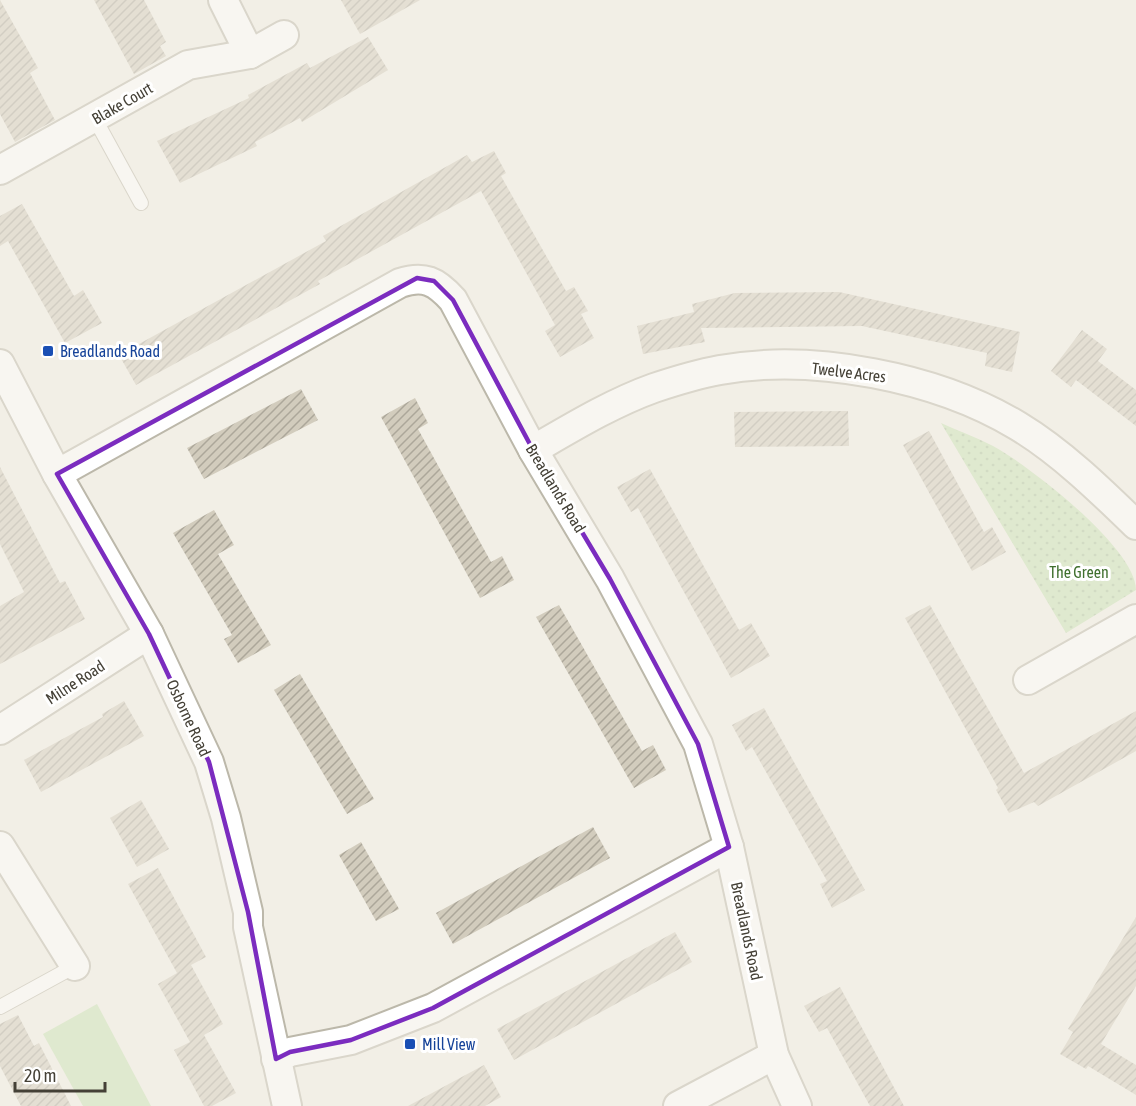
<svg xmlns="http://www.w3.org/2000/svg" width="1136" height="1106" font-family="'Asap Condensed',sans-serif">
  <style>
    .grass { fill: #c7e2b3 }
    .park { fill: url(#park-dots) }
    .building { fill: url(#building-hatch) }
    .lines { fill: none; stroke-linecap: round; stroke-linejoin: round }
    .service-casing { stroke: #bcb8aa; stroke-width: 16 }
    .minor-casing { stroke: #bcb8aa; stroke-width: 32 }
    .service { stroke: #fff; stroke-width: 14 }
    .minor { stroke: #fff; stroke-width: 28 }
    .marked { fill: none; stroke: #7b2cbf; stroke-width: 4.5; stroke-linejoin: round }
    .transit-dot { fill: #1a4fb4; stroke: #fff; stroke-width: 2 }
    .labels { text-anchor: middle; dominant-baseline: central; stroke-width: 6; stroke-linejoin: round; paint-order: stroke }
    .street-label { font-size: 16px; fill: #444036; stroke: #fff }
    .transit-label { font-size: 16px; fill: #164399; stroke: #fff; text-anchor: start }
    .park-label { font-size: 16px; fill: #40702f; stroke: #fff }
  </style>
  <defs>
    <pattern id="park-dots" width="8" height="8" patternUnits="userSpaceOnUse" patternTransform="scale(1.5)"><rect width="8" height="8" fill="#c7e2b3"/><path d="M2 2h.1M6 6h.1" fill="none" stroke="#acc39b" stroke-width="1.8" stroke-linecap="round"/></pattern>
    <pattern id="building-hatch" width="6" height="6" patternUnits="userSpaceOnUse" patternTransform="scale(1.5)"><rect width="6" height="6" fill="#d2ccbd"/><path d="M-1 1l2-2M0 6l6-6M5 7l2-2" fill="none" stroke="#aca79a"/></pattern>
  </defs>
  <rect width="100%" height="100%" fill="#f2efe6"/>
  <polygon class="grass" points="97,1004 151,1106 83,1106 43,1034"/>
  <path class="park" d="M941,423C960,432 982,439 1000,450C1035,471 1136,549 1136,590L1066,633Z"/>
  <g class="building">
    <polygon points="0,0 38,68 30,73 55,120 15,142 0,114"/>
    <polygon points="94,0 144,0 166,42 160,46 166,56 134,74"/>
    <polygon points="341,0 420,0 360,34"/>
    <polygon points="368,37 388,70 302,122 300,118 255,142 257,146 180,183 157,141 249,98 248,95 307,63 310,68"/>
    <polygon points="494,151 506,173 501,176 566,291 574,287 588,311 581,314 594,338 560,357 545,331 555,325 481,191 318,281 320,284 136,385 119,355 326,241 323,236 467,155 472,162"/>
    <polygon points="22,204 74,296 83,290 102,323 65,343 8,241 0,246 0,216"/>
    <polygon points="839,292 1020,332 1012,372 985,366 987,353 862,326 701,328 705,342 643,354 637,326 694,312 692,304 735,293"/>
    <polygon points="1082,330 1107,349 1098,361 1136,390 1136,426 1076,380 1071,387 1051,371"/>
    <polygon points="301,389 318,420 204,479 187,448"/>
    <polygon points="415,398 428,423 418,429 491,562 502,556 514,580 480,598 381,417"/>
    <polygon points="848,411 849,446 735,447 734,412"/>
    <polygon points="929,431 984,532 992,527 1006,552 972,571 903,445"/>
    <polygon points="0,467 60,583 65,581 85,619 0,664 0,606 24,592 0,544"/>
    <polygon points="650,469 739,630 751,623 770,656 731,678 638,508 631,512 617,487"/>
    <polygon points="214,510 234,545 218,554 271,645 238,663 224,639 232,635 173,533"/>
    <polygon points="559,605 642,751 653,745 666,770 634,788 536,617"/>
    <polygon points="930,605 1024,773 1136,711 1136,751 1038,806 1034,802 1009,813 996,790 998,788 905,618"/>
    <polygon points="300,674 374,799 347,814 274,690"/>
    <polygon points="124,701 144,736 41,792 24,760 103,717 102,714"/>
    <polygon points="764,708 865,890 832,908 820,884 827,881 752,747 746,751 732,725"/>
    <polygon points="141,800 169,849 137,867 110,818"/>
    <polygon points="593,827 610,858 453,944 436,913"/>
    <polygon points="361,842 399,909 376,921 339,855"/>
    <polygon points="158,868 206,957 191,965 223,1024 204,1035 236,1093 212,1106 204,1106 174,1050 190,1042 158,984 177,973 128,884"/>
    <polygon points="1136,917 1136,986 1101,1044 1136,1065 1136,1095 1088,1066 1086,1069 1060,1054 1073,1032 1068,1029"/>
    <polygon points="675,932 692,962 514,1060 497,1029"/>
    <polygon points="840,987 904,1106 870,1106 827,1028 819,1032 804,1006"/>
    <polygon points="18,1015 34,1046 39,1043 71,1106 21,1106 0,1066 0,1024"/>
    <polygon points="484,1065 501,1097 485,1106 408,1106"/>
  </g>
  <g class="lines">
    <defs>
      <g id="service">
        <polyline points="95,119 141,203"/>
        <polyline points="0,1007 75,966"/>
      </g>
      <g id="minor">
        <polyline points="223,0 250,54"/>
        <polyline points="0,170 188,65 250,54 284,35"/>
        <polyline points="0,364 57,474 149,634 209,762 226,818 248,912 248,927 287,1106"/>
        <path d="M533,450C571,428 612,403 654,388C675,381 698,374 720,370C813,353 937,377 1018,426C1061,452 1100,490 1136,525"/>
        <path d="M57,474L400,283C424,275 436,281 453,300L533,450L610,579L698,744L729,847L774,1055L797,1106"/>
        <polyline points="1028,680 1136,619"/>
        <polyline points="0,730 149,634"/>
        <polyline points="0,846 75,966"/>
        <polyline points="276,1059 290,1052 351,1040 433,1008 729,847"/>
        <polyline points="678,1106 774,1055"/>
      </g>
    </defs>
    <use href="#service" class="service-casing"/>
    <use href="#minor" class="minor-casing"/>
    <use href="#service" class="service"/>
    <use href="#minor" class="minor"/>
  </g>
  <path d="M0 0H1136V1106H0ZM417,278L434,281L453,300L533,450L610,579L698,744L729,847L433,1008L351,1040L290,1052L276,1059L248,912L209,762L149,634L57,474Z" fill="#f2efe6" fill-opacity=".55" fill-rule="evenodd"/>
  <path class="marked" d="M417,278L434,281L453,300L533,450L610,579L698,744L729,847L433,1008L351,1040L290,1052L276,1059L248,912L209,762L149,634L57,474Z"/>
  <g class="transit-dot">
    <rect x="42" y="345" width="12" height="12" rx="3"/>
    <rect x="404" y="1038" width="12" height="12" rx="3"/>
  </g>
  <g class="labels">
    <g class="street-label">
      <text transform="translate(122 103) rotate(-30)">Blake Court</text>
      <text transform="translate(849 372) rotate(7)">Twelve Acres</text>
      <text transform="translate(556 488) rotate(59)">Breadlands Road</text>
      <text transform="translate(75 682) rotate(-33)">Milne Road</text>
      <text transform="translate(189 718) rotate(65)">Osborne Road</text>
      <text transform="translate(747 931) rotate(78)">Breadlands Road</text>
    </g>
    <g class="transit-label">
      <text x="60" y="351">Breadlands Road</text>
      <text x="422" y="1044">Mill View</text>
    </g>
    <g class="park-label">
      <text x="1079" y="572">The Green</text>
    </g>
  </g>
  <path d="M15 1082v9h90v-9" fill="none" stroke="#444036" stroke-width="3"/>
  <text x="24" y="1082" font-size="18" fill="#444036" stroke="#ffffff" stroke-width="4.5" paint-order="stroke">20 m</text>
</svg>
